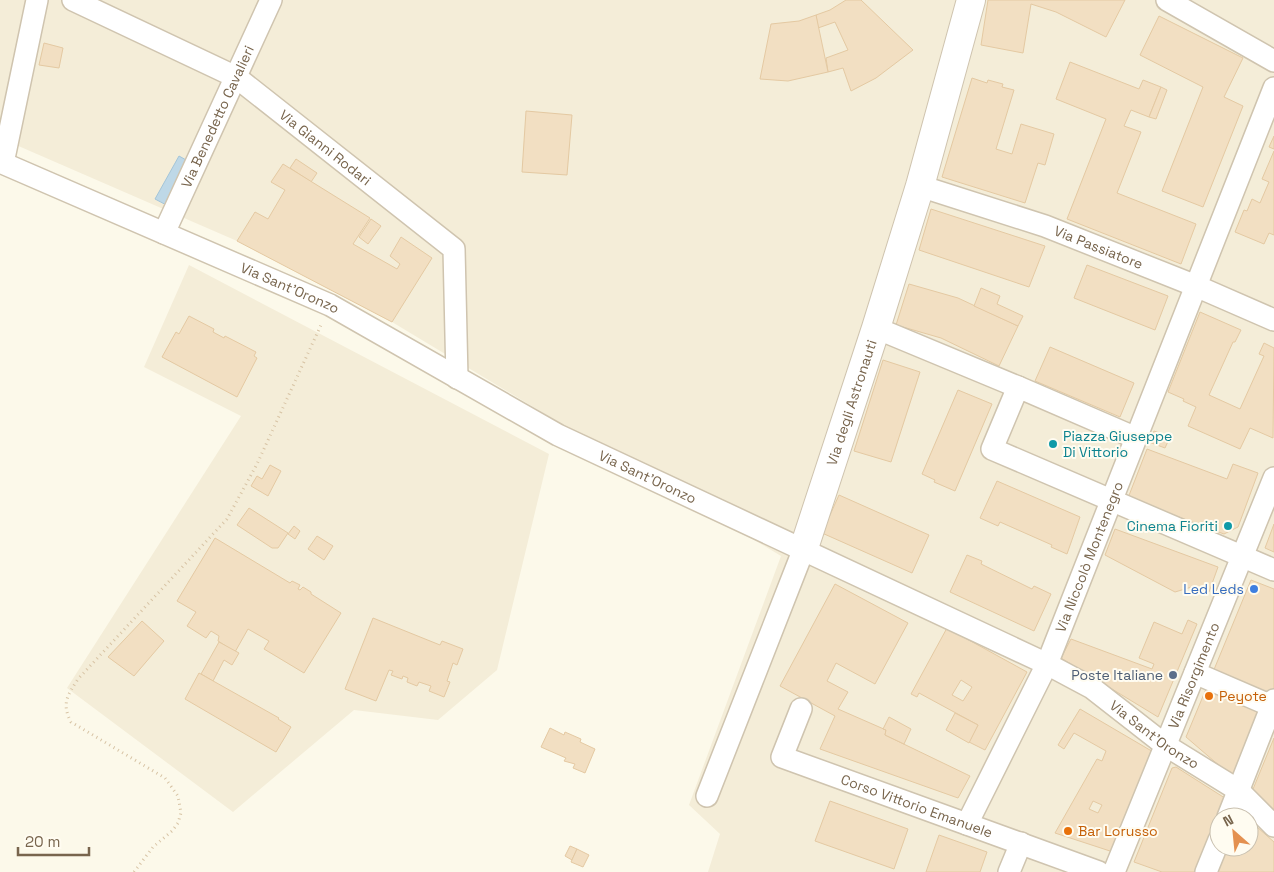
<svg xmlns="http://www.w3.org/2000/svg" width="1274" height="872" font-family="'Space Grotesk',sans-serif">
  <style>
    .residential { fill: #f4edd8; fill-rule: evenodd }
    .water { fill: #bed8e7; stroke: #a4c5d8 }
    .building { fill: #f2dfc2; stroke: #e4c9a2; fill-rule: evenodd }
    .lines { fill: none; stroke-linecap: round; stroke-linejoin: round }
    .minor-casing { stroke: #cfc4af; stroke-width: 24 }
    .tertiary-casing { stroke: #cfc4af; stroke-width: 30 }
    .path { stroke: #d7c3a4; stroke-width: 3; stroke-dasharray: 1 4; stroke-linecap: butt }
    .minor { stroke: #fff; stroke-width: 21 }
    .tertiary { stroke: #fff; stroke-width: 28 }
    .culture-dot { fill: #0f9aa8; stroke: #fffcf1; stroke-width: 2 }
    .shop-dot { fill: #3f7fe0; stroke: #fffcf1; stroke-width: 2 }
    .service-dot { fill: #5c6f8a; stroke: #fffcf1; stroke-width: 2 }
    .food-dot { fill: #e8710a; stroke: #fffcf1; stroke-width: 2 }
    .labels { text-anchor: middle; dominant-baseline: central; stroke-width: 4; stroke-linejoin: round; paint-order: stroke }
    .street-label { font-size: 14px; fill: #78654d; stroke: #fffcf1 }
    .culture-label { font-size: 14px; fill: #0d838f; stroke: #fffcf1; text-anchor: start }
    .shop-label { font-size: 14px; fill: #366cbe; stroke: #fffcf1; text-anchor: end }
    .service-label { font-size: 14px; fill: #4e5e75; stroke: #fffcf1; text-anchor: end }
    .food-label { font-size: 14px; fill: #c56008; stroke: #fffcf1; text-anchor: start }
  </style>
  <rect width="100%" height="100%" fill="#fcf9ea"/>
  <g class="residential">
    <path d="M0,0H1274V872H708L720,834L689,805L781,556L392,322L237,241L0,138ZM1219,817H1249V847H1219Z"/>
    <polygon points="189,265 549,454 497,670 438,720 354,710 233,812 67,688 241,416 144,367"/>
  </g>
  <polygon class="water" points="179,156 195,165 172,208 155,199"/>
  <g class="building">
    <polygon points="846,0 861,0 913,50 876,78 851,91 843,68 828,72 826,58 848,50 835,22 818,28 816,15 830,10"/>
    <polygon points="988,0 1125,0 1106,37 1056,12 1031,4 1023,53 981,45"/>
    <polygon points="816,15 828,72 788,81 760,79 771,24 799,21"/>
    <polygon points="1159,16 1243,58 1224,97 1243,106 1203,207 1162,191 1203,87 1140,55"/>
    <polygon points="44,43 63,48 59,68 39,65"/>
    <polygon points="1070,62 1139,89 1143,80 1161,87 1149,117 1131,110 1124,126 1141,132 1117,193 1196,224 1181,264 1067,219 1106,119 1056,99"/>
    <polygon points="972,78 987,83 988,80 1003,84 1002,87 1014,90 996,149 1012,154 1021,124 1054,134 1045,165 1038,163 1025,203 942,177"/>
    <polygon points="1161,87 1167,90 1156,119 1149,117"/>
    <polygon points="526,111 572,115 567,175 522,172"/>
    <polygon points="1274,136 1274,149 1269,147"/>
    <polygon points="1274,151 1274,235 1269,233 1264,244 1235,232 1244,210 1247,211 1252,199 1260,203 1269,182 1262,179"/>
    <polygon points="296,159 317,173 311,182 290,168"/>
    <polygon points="283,164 370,218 353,244 397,269 400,264 390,256 401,237 432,258 392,322 237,241 255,212 268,219 285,190 271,182"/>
    <polygon points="931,209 1045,246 1029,287 919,250"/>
    <polygon points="371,219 381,226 368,244 359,237"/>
    <polygon points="1087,265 1168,296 1155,330 1074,298"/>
    <polygon points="909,284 958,298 1018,326 999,366 941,338 896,325"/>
    <polygon points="981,288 1000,296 997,304 1023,316 1018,326 974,306"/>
    <polygon points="1200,312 1241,330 1235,342 1233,342 1209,395 1240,409 1264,356 1259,354 1264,343 1274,348 1273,438 1250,428 1240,449 1188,426 1196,407 1183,401 1184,399 1168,392"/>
    <polygon points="189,316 214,329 213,332 224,338 225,336 256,352 254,356 257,358 237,397 162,357 176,332 179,334"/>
    <polygon points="1050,347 1134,383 1120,417 1035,381"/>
    <polygon points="883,360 920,372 891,462 854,451"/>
    <polygon points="958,390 992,404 955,491 934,482 935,480 922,474"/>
    <polygon points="1154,431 1170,437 1165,448 1149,442"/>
    <polygon points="1147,449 1227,479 1233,464 1258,473 1238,527 1224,534 1128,498"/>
    <polygon points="270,465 281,471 268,496 251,486 257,476 262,479"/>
    <polygon points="997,481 1080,517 1067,554 1051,547 1052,545 1000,522 998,526 980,518"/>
    <polygon points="839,495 929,535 912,573 822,533"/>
    <polygon points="249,508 288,533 278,548 272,548 237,525"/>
    <polygon points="1274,524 1274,552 1265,548"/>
    <polygon points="294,526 300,531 295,539 288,534"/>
    <polygon points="1115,529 1218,567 1209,592 1195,586 1175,592 1105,555"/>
    <polygon points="317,536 333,546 324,560 308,549"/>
    <polygon points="215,538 290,583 292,581 300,585 298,589 300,590 303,587 311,592 311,594 341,613 304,673 264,649 269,641 248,629 235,652 218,641 219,636 211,631 206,638 187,626 196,612 177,601"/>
    <polygon points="967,555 982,561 981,564 1032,589 1034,586 1051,594 1034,631 950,592"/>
    <polygon points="1251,580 1274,589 1274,688 1271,694 1213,672"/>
    <polygon points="835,584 908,623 875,684 836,663 827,681 848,692 838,709 886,730 885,735 970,776 958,798 820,749 835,716 780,686"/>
    <polygon points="373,618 440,645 442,641 463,649 457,665 453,663 447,681 450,682 444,697 429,691 431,686 419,682 417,686 407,682 408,678 403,676 402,679 391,675 393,671 389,670 376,701 345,689"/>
    <polygon points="1188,620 1197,624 1158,717 1061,658 1071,639 1152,669 1154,664 1139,658 1154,622 1182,634"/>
    <polygon points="142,621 164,641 134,676 108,657"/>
    <path d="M947,628L1027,672L985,750L969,742L978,725L919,693L917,697L911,694ZM961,680L972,687L963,701L952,695Z"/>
    <polygon points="219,642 239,653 232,665 224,660 213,681 201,674"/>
    <polygon points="199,673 279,718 278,719 291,727 276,752 185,699"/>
    <polygon points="1206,689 1265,712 1236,780 1186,737"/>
    <path d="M1080,709L1155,753L1113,852L1055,833L1097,759L1102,761L1106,751L1074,733L1064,749L1058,745ZM1093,801L1102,805L1098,813L1089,809Z"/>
    <polygon points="955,713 978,725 969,743 946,730"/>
    <polygon points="889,717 911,729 904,744 885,735 886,730 883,729"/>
    <polygon points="550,728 564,735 565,732 581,739 580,742 595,749 585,773 573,768 575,764 564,761 566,758 541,747"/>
    <polygon points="1274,738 1274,814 1251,794"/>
    <polygon points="1176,767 1228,800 1219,817 1219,823 1199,872 1162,872 1134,862 1172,768"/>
    <polygon points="830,801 908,829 894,869 815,841"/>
    <polygon points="1249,820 1274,842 1274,872 1217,872 1228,847 1249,847"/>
    <polygon points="939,835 987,852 980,872 926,872"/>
    <polygon points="570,846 577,849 572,860 565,856"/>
    <polygon points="577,849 589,855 583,867 571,862"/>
  </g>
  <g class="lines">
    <defs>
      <g id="minor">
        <path id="s1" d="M73,0L236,77L454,249L457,378"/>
        <polyline points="1167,0 1274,61"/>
        <path id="s2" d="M0,162L330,305L558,435L1047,664L1092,688L1165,745L1238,790L1274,826"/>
        <polyline points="3,163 37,0"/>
        <path id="s3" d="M920,186L1045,226L1196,286L1274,320"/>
        <path id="s4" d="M164,233L271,0"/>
        <polyline points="876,328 1018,387"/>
        <polyline points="1136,438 1018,387 992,449 1274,570"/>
        <polyline points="1195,673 1274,707"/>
        <path id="s5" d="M801,709L782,757L1099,872"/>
        <polyline points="707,796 803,551"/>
        <polyline points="1228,817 1274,700"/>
        <path id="s6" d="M967,824L1047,664L1274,88"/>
        <polyline points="1009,872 1021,843"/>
        <path id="s7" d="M1114,872L1274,478"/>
        <polyline points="1206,872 1219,840"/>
      </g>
      <g id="tertiary">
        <path id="s8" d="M803,551L876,328L920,186L971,0"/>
      </g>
    </defs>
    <use href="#minor" class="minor-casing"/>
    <use href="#tertiary" class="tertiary-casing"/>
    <path class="path" d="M134,872L153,847L172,831L178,823L181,813L178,796L165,778L71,722C61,703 68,695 78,679L227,519L257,464L321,325"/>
    <use href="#minor" class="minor"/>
    <use href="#tertiary" class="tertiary"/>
  </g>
  <g class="culture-dot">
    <circle cx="1053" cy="444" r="5"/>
    <circle cx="1228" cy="526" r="5"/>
  </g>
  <circle class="shop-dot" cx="1254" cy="589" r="5"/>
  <circle class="service-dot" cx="1173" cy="675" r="5"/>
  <g class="food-dot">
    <circle cx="1209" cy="696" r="5"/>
    <circle cx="1068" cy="831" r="5"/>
  </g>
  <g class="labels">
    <g class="street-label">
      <text stroke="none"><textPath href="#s4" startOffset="128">Via Benedetto Cavalieri</textPath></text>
      <text stroke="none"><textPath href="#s1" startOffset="294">Via Gianni Rodari</textPath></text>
      <text stroke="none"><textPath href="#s3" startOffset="189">Via Passiatore</textPath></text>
      <text stroke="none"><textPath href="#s2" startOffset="316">Via Sant'Oronzo</textPath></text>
      <text stroke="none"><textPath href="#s8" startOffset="156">Via degli Astronauti</textPath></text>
      <text stroke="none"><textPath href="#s2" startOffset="721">Via Sant'Oronzo</textPath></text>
      <text stroke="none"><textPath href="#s6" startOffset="294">Via Niccolò Montenegro</textPath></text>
      <text stroke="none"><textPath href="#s7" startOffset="212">Via Risorgimento</textPath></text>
      <text stroke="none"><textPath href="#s2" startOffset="1291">Via Sant'Oronzo</textPath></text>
      <text stroke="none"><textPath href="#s5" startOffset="195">Corso Vittorio Emanuele</textPath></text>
    </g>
    <g class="culture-label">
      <text x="1063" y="436">Piazza Giuseppe<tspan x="1063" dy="16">Di Vittorio</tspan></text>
      <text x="1218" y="526" text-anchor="end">Cinema Fioriti</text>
    </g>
    <g class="shop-label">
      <text x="1244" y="589">Led Leds</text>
    </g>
    <g class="service-label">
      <text x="1163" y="675">Poste Italiane</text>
    </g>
    <g class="food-label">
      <text x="1219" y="696">Peyote</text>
      <text x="1078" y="831">Bar Lorusso</text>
    </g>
  </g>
  <g transform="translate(1234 832) rotate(333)"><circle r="24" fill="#fffcf1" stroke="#c9c0af"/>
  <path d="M0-4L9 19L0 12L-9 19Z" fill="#e49151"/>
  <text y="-8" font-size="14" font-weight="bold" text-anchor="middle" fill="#78654d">N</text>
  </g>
  <path d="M18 847v8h71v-8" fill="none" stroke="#78654d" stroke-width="2.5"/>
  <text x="25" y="847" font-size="15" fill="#78654d" stroke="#fffcf1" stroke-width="4" paint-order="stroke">20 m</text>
</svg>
